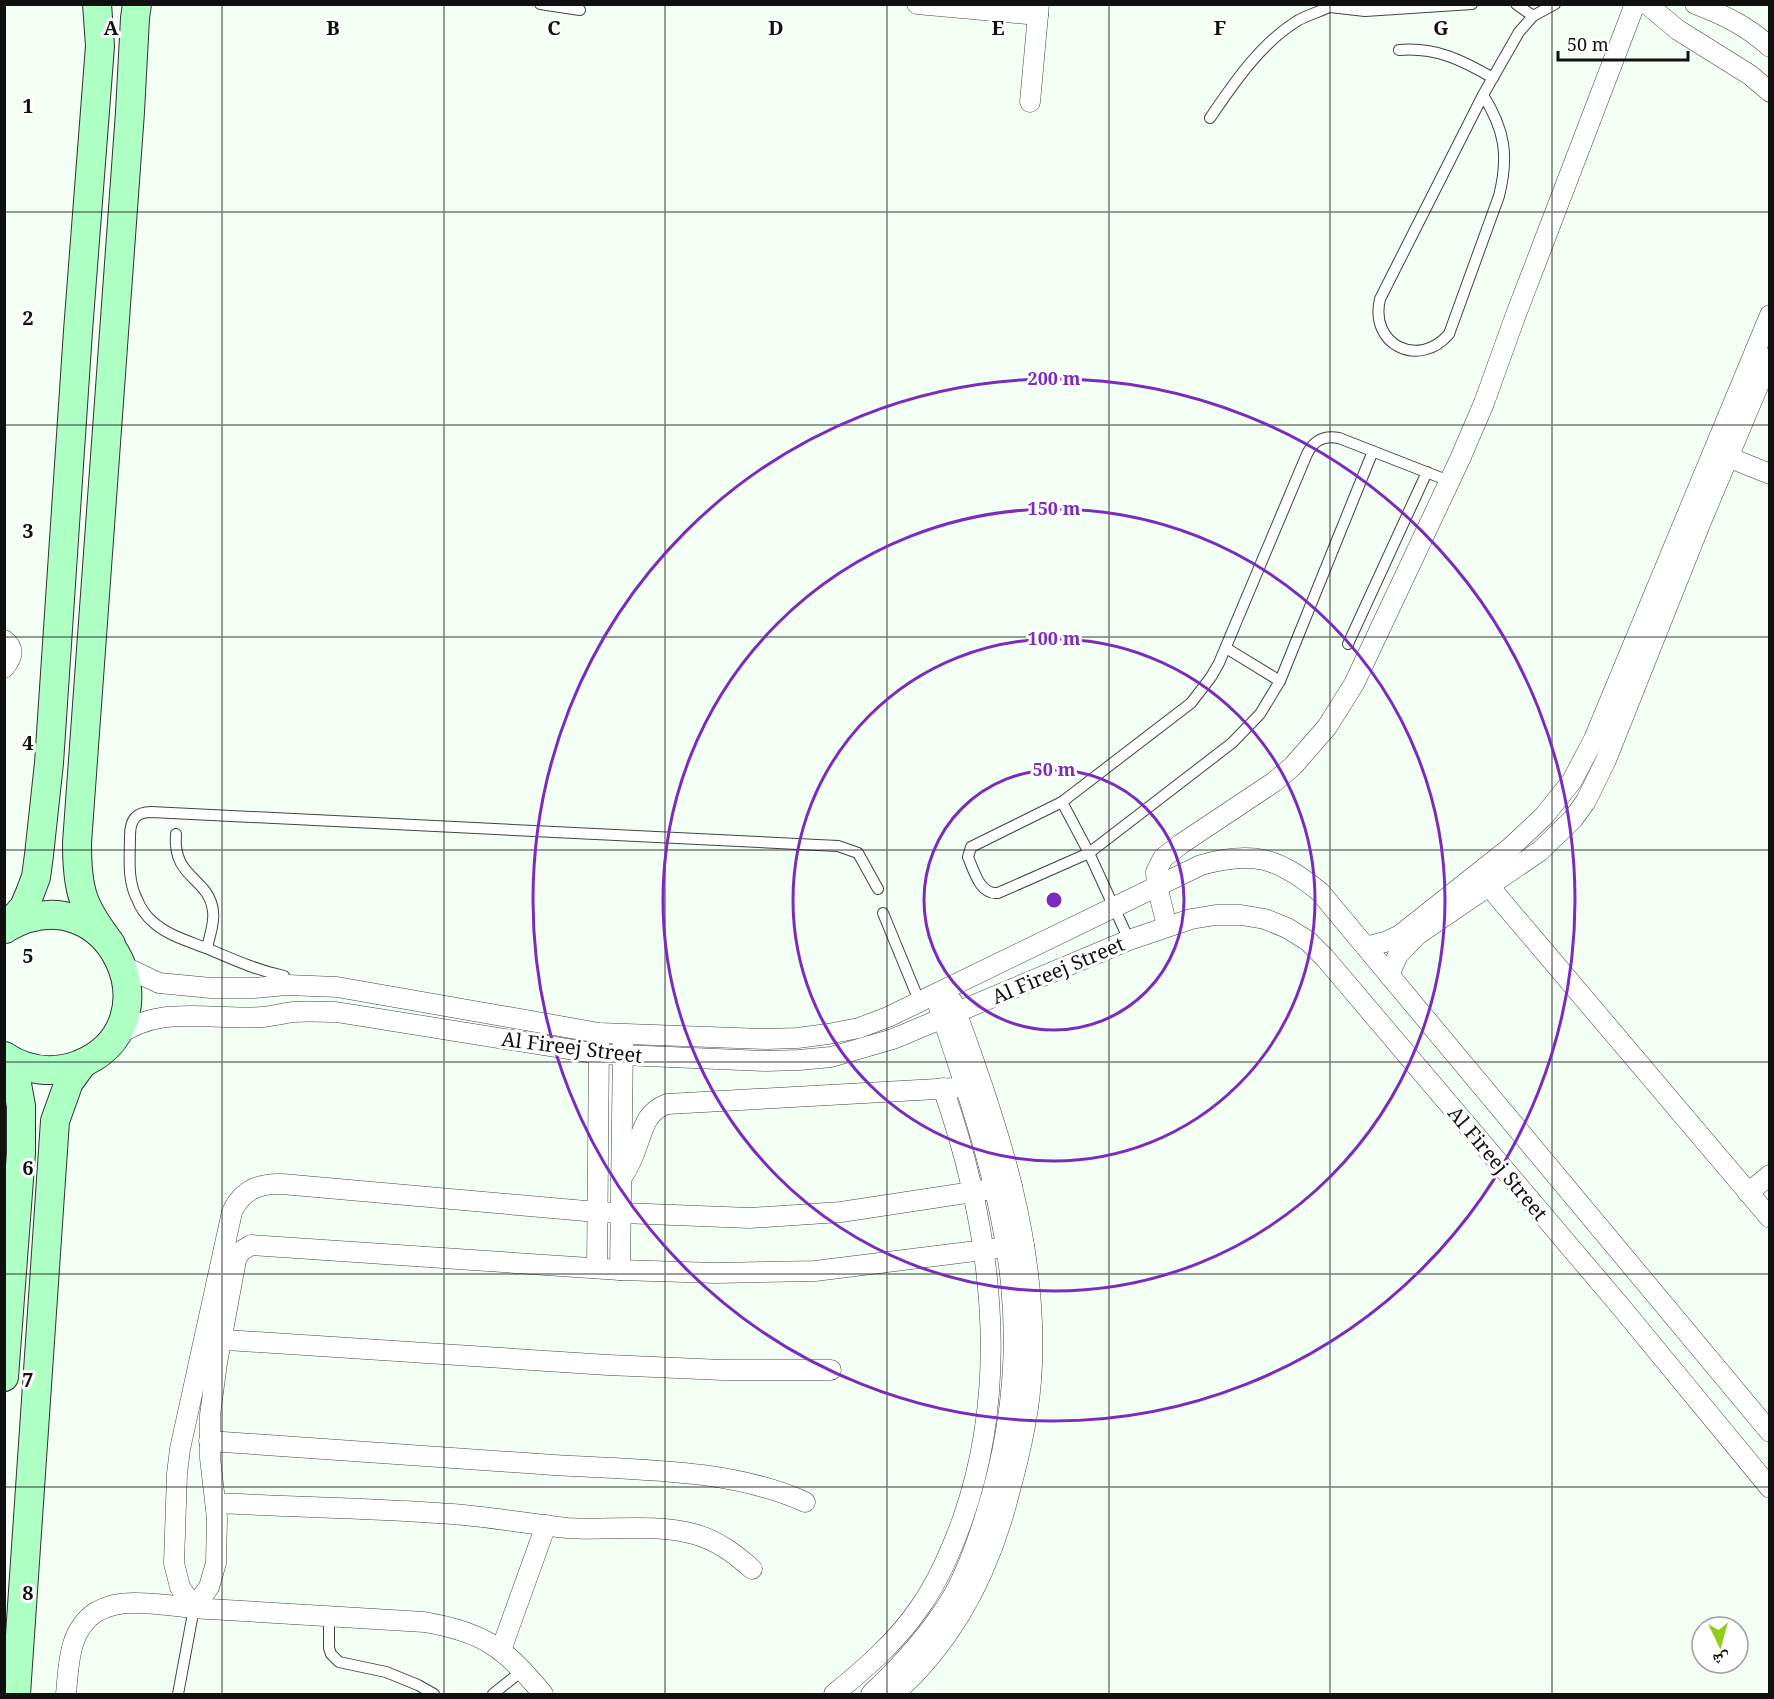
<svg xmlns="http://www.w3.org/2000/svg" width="1774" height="1699" font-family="'Noto Serif','Noto Naskh Arabic',serif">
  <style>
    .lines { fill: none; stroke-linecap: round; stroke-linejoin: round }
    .lane-casing { stroke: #434343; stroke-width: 12 }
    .street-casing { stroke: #434343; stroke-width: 21 }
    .secondary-casing { stroke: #323232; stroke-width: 30 }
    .lane { stroke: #fff; stroke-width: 10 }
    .street { stroke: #fff; stroke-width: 20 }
    .secondary { stroke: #aeffc3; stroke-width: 28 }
    .grid { fill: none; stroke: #101010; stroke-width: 1.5; stroke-opacity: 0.55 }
    .ring { fill: none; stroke: #7b2cbf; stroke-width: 3 }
    .labels { text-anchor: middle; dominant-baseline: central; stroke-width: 6; stroke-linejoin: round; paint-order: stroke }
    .street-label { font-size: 20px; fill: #101010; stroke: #fff }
    .grid-label { font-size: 20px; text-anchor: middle; font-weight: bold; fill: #101010; stroke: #fff; stroke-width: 6; stroke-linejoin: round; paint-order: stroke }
    .centre { fill: #7b2cbf; stroke: #fff; stroke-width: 3 }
    .ring-label { font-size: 18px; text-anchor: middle; font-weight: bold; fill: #7b2cbf; stroke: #fff; stroke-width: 6; stroke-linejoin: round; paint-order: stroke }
  </style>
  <rect width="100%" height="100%" fill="#f3fff5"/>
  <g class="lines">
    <defs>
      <g id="lane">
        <polyline points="540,4 580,10"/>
        <polyline points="1516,4 1533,16"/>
        <polyline points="1330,7 1365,11 1472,4"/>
        <path d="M1399,50C1436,47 1462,60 1493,78"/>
        <path d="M1483,95C1505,130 1509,156 1499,196L1449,334C1419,369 1369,345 1380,299L1483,95L1519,32L1533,16L1555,4"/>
        <path d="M1210,118C1234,83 1260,44 1297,21C1309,14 1323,11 1335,4"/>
        <path d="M1373,451L1280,681L1260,714L1232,743L1089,853L998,893C980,895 974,871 968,857L971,847L1062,802L1191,703L1211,677L1219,663L1307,454C1314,440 1324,435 1339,438L1449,481"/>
        <polyline points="1348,644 1427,472"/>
        <polyline points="1226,648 1280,681"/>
        <polyline points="1062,802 1089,853 1129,940"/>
        <path d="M176,834C172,879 209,877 213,911C215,923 209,937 207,948"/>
        <polyline points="883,913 920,1003"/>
        <path d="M287,985L284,976C256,970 232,959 206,948C188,941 167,935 153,922C146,916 140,907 137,899C127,880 130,857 130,836C130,821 135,812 151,812L838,846L858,853L878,889"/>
        <polyline points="329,1616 329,1648 331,1654 339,1662 386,1672 418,1685 434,1694"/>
        <polyline points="178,1694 194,1608"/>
        <polyline points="493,1694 523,1670"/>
      </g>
      <g id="street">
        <polyline points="917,4 1038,15"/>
        <path d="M1695,4C1724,15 1747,26 1770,47"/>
        <polyline points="1648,5 1678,30 1750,75 1770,92"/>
        <polyline points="1030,102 1039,4"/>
        <polyline points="1718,453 1770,474"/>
        <path d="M4,640C16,649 12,658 4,668"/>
        <polyline points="1482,878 1770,1218"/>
        <polyline points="1167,926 1157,886 1156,872 1163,858 1181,844 1274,782 1293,766 1327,727 1354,684 1460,459 1484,403 1515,317 1635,4"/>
        <polyline points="1366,947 1388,941 1400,935 1511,847 1544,816 1572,781 1594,739 1770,315"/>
        <path d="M123,966L159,983L211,988H254L287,985L337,987L599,1033L767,1039L797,1038L828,1034L859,1028L888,1017L1201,865C1254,850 1278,858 1320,892L1770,1432"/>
        <polyline points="1389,975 1398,955 1417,935 1540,851 1573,819 1586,801 1606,760 1700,524 1770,358"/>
        <path d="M115,1038C157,1003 213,1021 262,1017C273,1016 284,1013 294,1012C308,1011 322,1012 336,1012L599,1054L766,1061L799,1060L831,1057L893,1039L1129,940L1191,919L1216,915H1241L1265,919L1287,928L1308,941L1325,958L1621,1307L1770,1488"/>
        <path d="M621,1179C626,1171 631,1163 634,1154C643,1133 643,1113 667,1104L955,1088"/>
        <path d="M1012,1186L841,1212L750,1218L597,1212L282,1184C259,1183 242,1190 232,1212L180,1449L177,1474L174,1563L180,1587L194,1608L209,1587L216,1563L217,1518L210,1458V1415L217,1363L236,1260L241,1251L251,1245L620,1270L716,1273L815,1271L1024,1245"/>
        <polyline points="1748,1193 1770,1175"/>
        <polyline points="597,1268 599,1042"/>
        <polyline points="620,1270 623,1044"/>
        <polyline points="211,1339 608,1365 723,1370 831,1370"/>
        <path d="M209,1441C324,1449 439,1457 554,1465C636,1470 730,1468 805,1502"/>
        <path d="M216,1503C295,1507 374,1508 453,1514C491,1517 529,1524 567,1528C609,1531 652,1523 694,1534C717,1540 735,1554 752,1569"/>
        <polyline points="501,1650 546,1525"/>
        <path d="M66,1694C69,1664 68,1631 96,1612C107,1606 119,1603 131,1603C157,1602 183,1608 209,1609C281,1613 352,1618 424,1622C484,1632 505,1648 543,1694"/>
        <path d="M834,1694C866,1668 897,1641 920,1607C939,1580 951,1551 962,1521C1012,1381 991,1226 943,1088"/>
        <path d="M871,1694C901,1666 928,1637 950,1601C966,1575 976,1546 985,1517C1009,1442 1019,1363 1011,1284C1002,1191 969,1096 939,1007"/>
        <path d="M894,1694C952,1643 986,1578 1006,1505C1017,1465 1028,1422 1031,1381C1041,1250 997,1121 952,1001"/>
      </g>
      <g id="secondary">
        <polyline points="5,929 24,907 30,893 36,877 39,855 49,763 78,331 100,46 97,4"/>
        <path d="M111,944C82,906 77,891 77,843L130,112L135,18L137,4"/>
        <path d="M4,1056C27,1071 53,1074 78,1065C179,1026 110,869 6,928"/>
        <polyline points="4,1377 21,1153 21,1106 17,1084 6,1057"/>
        <polyline points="16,1694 55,1121 69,1082 83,1063"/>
      </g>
    </defs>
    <use href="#lane" class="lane-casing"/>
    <use href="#street" class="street-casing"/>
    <use href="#secondary" class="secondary-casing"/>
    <use href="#lane" class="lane"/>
    <use href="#street" class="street"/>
    <use href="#secondary" class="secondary"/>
  </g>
  <path class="grid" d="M222,4V1694M444,4V1694M665,4V1694M887,4V1694M1109,4V1694M1330,4V1694M1552,4V1694M4,212H1770M4,425H1770M4,637H1770M4,850H1770M4,1062H1770M4,1274H1770M4,1487H1770"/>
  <g class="ring">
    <circle cx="1054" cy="900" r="130"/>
    <circle cx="1054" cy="900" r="261"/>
    <circle cx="1054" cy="900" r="391"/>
    <circle cx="1054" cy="900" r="521"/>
  </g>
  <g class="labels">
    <g class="street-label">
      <text transform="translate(1058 970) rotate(-23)">Al Fireej Street</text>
      <text transform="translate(572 1047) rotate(7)">Al Fireej Street</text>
      <text transform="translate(1498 1163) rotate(50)">Al Fireej Street</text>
    </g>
  </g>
  <g class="grid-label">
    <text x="111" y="35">A</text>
    <text x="333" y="35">B</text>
    <text x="554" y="35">C</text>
    <text x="776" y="35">D</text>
    <text x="998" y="35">E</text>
    <text x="1220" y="35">F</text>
    <text x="1441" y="35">G</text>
    <text x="28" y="113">1</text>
    <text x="28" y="325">2</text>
    <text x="28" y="538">3</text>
    <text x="28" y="750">4</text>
    <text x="28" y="963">5</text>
    <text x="28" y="1175">6</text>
    <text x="28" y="1387">7</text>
    <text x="28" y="1600">8</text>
  </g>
  <circle cx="1054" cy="900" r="9" class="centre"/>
  <g class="ring-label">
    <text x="1054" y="385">200 m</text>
    <text x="1054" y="515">150 m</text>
    <text x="1054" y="645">100 m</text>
    <text x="1054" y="776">50 m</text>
  </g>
  <rect width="1774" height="1699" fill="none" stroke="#101010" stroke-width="12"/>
  <g transform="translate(1720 1645) rotate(175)"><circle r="28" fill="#ffffff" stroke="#9f9f9f" stroke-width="1.5"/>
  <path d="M0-4.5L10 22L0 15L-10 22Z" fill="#93cd1b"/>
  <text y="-9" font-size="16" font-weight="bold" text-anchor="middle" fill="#101010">ش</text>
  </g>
  <path d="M1558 51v9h130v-9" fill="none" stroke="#101010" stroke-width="3"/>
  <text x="1567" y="51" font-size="18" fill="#101010" stroke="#ffffff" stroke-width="4.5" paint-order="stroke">50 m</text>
</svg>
